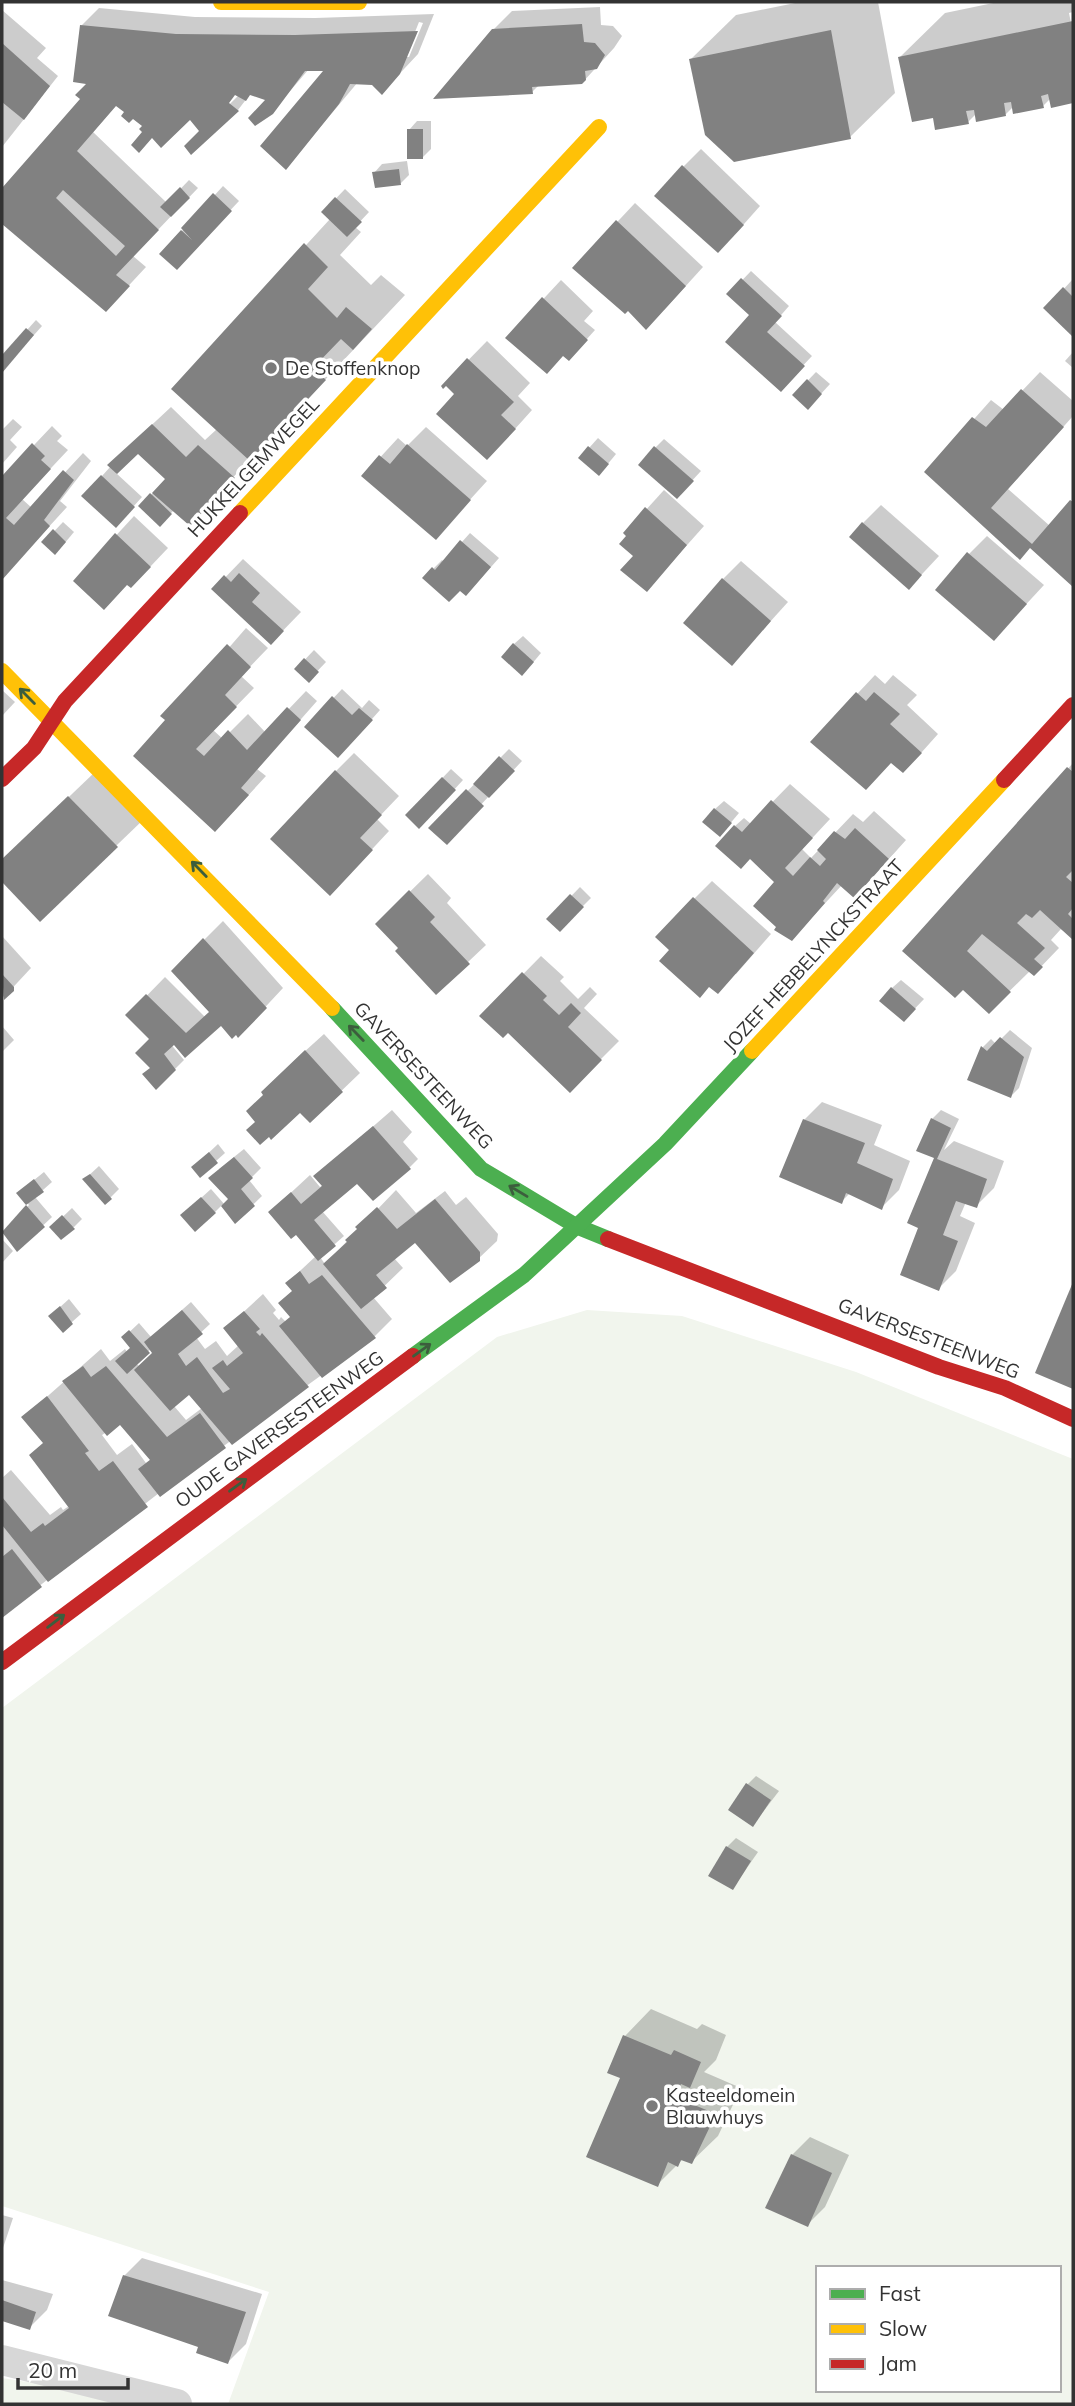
<svg xmlns="http://www.w3.org/2000/svg" width="1075" height="2406" font-family="Mulish,sans-serif">
  <style>
    .green { fill: #f1f5ed; fill-rule: evenodd }
    .shadow { fill: #0003; fill-rule: evenodd }
    .building { fill: #818181; fill-rule: evenodd }
    .lines { fill: none; stroke-linecap: round; stroke-linejoin: round }
    .street { stroke: #d7d7d7; stroke-width: 30 }
    .fast { stroke: #4caf50; stroke-width: 16 }
    .slow { stroke: #ffc107; stroke-width: 16 }
    .jam { stroke: #c62828; stroke-width: 16 }
    .oneway { stroke: #3c5e3d }
    .poi-dot { fill: #7a7a7a; stroke: #fff; stroke-width: 2.5 }
    .labels { text-anchor: middle; dominant-baseline: central; stroke-width: 7; stroke-linejoin: round; paint-order: stroke }
    .poi-label { font-size: 19px; fill: #333; stroke: #fff; text-anchor: start }
    .street-label { font-size: 19px; fill: #333; stroke: #fff }
  </style>
  <rect width="100%" height="100%" fill="#fff"/>
  <g class="green">
    <path d="M587,1310L682,1316L856,1372L1073,1459V2404H228L269,2292L2,2206V1708L497,1337ZM818,2268H1059V2390H818Z"/>
    <polygon points="2,2378 92,2392 125,2404 2,2404"/>
  </g>
  <g class="shadow">
    <polygon points="800,2 878,2 895,93 850,137 691,59 736,15"/>
    <polygon points="998,2 1073,2 1073,16 1073,12 1069,13 1073,33 1073,101 1052,106 1051,98 1043,106 1014,106 1006,114 976,114 968,122 900,57 945,13"/>
    <polygon points="600,7 601,25 613,26 622,36 614,48 582,83 539,85 532,92 493,30 512,11"/>
    <path d="M99,8L195,17L315,18L434,14L418,54L390,84L358,82L286,168L326,69H309L272,112L268,99L251,93L238,110L187,146L239,95L235,93L191,118L144,131V126L117,104L93,132L167,203L189,180L198,188L133,256L146,267L106,310L2,221V191L83,99L90,82L81,26ZM419,22L423,23L409,57H405Z"/>
    <polygon points="2,10 46,48 37,58 58,76 2,147"/>
    <polygon points="417,121 431,121 431,149 423,157 409,130"/>
    <polygon points="701,149 760,206 736,233 683,167"/>
    <polygon points="407,161 409,175 401,183 374,173 382,164"/>
    <polygon points="223,186 239,201 176,268 161,254"/>
    <polygon points="345,189 369,212 355,227 361,232 340,255 371,285 381,275 405,295 207,505 174,510 160,524 140,506 167,479 138,451 116,473 142,497 124,517 102,476 128,447 171,407 205,440 217,429 174,389 330,219 323,212"/>
    <polygon points="635,203 703,267 664,310 628,308 575,267"/>
    <polygon points="751,271 789,306 775,322 812,356 780,390 752,315 729,294"/>
    <polygon points="1073,279 1073,335 1046,308"/>
    <polygon points="561,280 593,311 584,321 595,330 577,350 564,355 507,338"/>
    <polygon points="36,320 42,326 2,371 2,358"/>
    <polygon points="487,341 530,383 518,396 532,410 505,440 446,384 443,386"/>
    <polygon points="1073,352 1073,368 1065,361"/>
    <polygon points="816,372 830,384 808,408 794,395"/>
    <polygon points="1040,372 1073,401 1073,416 1008,489 1050,526 1073,500 1073,585 1031,546 927,472 991,400 1004,410"/>
    <polygon points="13,419 22,427 10,440 17,447 2,464 2,430"/>
    <polygon points="52,426 62,436 57,441 68,450 22,499 32,508 83,453 91,461 60,501 67,507 2,578 2,479"/>
    <polygon points="426,427 487,481 436,537 363,476 398,438 407,446"/>
    <polygon points="598,438 616,454 607,465 580,458"/>
    <polygon points="664,439 701,471 677,497 655,448"/>
    <polygon points="664,490 704,526 647,590 625,533"/>
    <polygon points="881,505 939,556 909,588 863,523"/>
    <polygon points="134,516 168,548 149,568 128,583 75,580"/>
    <polygon points="63,522 74,532 64,544 44,542"/>
    <polygon points="470,533 499,558 475,585 460,589 449,600 433,569 442,560 444,562"/>
    <polygon points="987,536 1044,585 994,639 969,554"/>
    <polygon points="243,559 301,612 271,643 214,589"/>
    <polygon points="741,561 788,602 732,664 723,579"/>
    <polygon points="246,628 268,648 241,676 254,688 213,730 223,739 248,714 266,733 306,691 317,701 257,769 266,776 233,812 135,756"/>
    <polygon points="523,636 541,653 531,665 514,644"/>
    <polygon points="314,650 326,662 309,680 296,669"/>
    <polygon points="875,675 885,684 893,675 917,695 907,705 938,734 921,753 892,761 812,742"/>
    <polygon points="342,689 362,708 369,700 380,710 347,747 306,727"/>
    <polygon points="2,690 15,702 2,716"/>
    <polygon points="509,749 522,761 446,842 431,828"/>
    <polygon points="354,753 399,796 377,819 389,831 348,875 336,771"/>
    <polygon points="1073,763 1073,938 1061,929 1051,940 1059,948 1034,974 1030,971 989,1011 963,988 905,950"/>
    <polygon points="451,769 463,780 428,818 407,815"/>
    <polygon points="96,771 143,820 40,919 2,880 2,861"/>
    <polygon points="790,784 830,819 802,849 811,858 853,814 863,822 874,811 906,840 872,878 842,885 792,939 777,882 735,826 744,818 751,824"/>
    <polygon points="724,801 739,813 728,826 715,809"/>
    <polygon points="428,874 451,898 447,903 486,945 468,962 400,948 377,924"/>
    <polygon points="712,881 771,934 736,974 672,950 694,899"/>
    <polygon points="580,887 591,898 560,929 549,919"/>
    <polygon points="223,921 283,988 256,1017 221,1024 172,1040 169,1042 184,1060 156,1088 151,1039 128,1015 165,977 205,1017 211,1011 173,971"/>
    <polygon points="2,936 31,968 4,997 2,995"/>
    <polygon points="541,956 564,977 560,981 578,999 590,987 597,994 584,1008 619,1041 570,1090 508,1031 482,1016"/>
    <polygon points="901,980 924,999 904,1020 892,988"/>
    <polygon points="2,1026 14,1040 2,1052"/>
    <polygon points="1010,1030 1032,1048 1019,1088 1011,1096 970,1079 983,1047 991,1039 996,1044"/>
    <polygon points="324,1034 360,1073 310,1121 300,1111 257,1121 293,1062"/>
    <polygon points="822,1102 882,1125 874,1145 910,1161 899,1190 881,1208 850,1193 841,1202 804,1120"/>
    <path d="M392,1110L412,1132L403,1142L418,1159L410,1167L358,1181L322,1211L344,1236L320,1257L325,1264L396,1190L416,1213L445,1191L456,1205L466,1197L498,1234L497,1241L478,1259L415,1240L394,1258L403,1268L373,1297L392,1319L374,1337L159,1493L2,1615V1478L11,1470L50,1515L61,1507L63,1510L69,1506L44,1442L24,1417L101,1349L110,1361L125,1349L127,1352L131,1347L123,1338L139,1323L151,1337L191,1302L210,1324L196,1337L205,1349L216,1341L227,1356L239,1345L225,1329L263,1294L276,1310L273,1313L279,1320L281,1317L286,1322L292,1316L294,1290L287,1283L316,1256L299,1235L270,1212L310,1175L320,1187L323,1185L316,1176ZM151,1349L155,1353L140,1367L136,1363ZM189,1393L202,1408L186,1420L174,1406ZM121,1423L151,1459L146,1463L132,1444L117,1455L102,1435Z"/>
    <polygon points="941,1110 959,1119 944,1150 954,1141 1004,1161 994,1188 976,1206 966,1202 960,1216 975,1223 956,1271 938,1289 921,1227 936,1159 932,1119"/>
    <polygon points="218,1144 225,1153 216,1161 202,1159"/>
    <polygon points="244,1149 261,1168 249,1180 262,1196 236,1221 222,1205 215,1212 191,1207 211,1189 225,1205 230,1199 219,1169"/>
    <polygon points="99,1166 119,1189 105,1203 85,1179"/>
    <polygon points="44,1172 52,1182 35,1197 52,1217 17,1250 3,1233 29,1205 18,1193"/>
    <polygon points="72,1208 82,1219 74,1227 52,1227"/>
    <polygon points="2,1239 13,1251 2,1263"/>
    <polygon points="1073,1287 1073,1387 1038,1372"/>
    <polygon points="69,1299 81,1314 63,1330 59,1308"/>
    <polygon points="756,1776 779,1791 753,1825 748,1784"/>
    <polygon points="736,1838 758,1852 733,1888 727,1847"/>
    <polygon points="651,2009 697,2029 702,2024 726,2035 716,2060 704,2072 741,2088 718,2136 691,2162 683,2159 657,2185 622,2077 610,2072 625,2036"/>
    <polygon points="810,2137 849,2155 825,2207 807,2225 792,2155"/>
    <polygon points="2,2215 13,2218 2,2251"/>
    <polygon points="142,2258 262,2294 246,2344 228,2362 200,2346 124,2276"/>
    <polygon points="2,2280 53,2294 47,2310 29,2328 2,2319"/>
  </g>
  <g class="building">
    <polygon points="1073,21 1073,103 1051,108 1048,94 1041,96 1044,108 1013,114 1011,102 1004,103 1006,116 976,122 974,110 966,111 969,124 935,130 933,118 912,122 898,57"/>
    <polygon points="582,24 584,42 595,43 605,55 597,69 585,71 586,80 582,84 532,87 533,94 433,99 492,29"/>
    <path d="M80,25L176,34L295,35L418,31L400,74L382,95L372,85L350,84L339,104L286,170L260,146L323,71H305L273,114L255,126L248,118L265,100L250,95L246,101L235,95L229,103L239,111L191,155L184,146L199,131L190,120L161,148L152,138L139,153L131,145L142,132L139,129L142,126L133,119L129,123L121,116L124,112L116,106L77,151L159,230L116,275L130,286L106,312L2,224V188L80,99L75,95L86,84L73,82ZM63,190L125,246L116,256L56,198Z"/>
    <polygon points="831,30 851,139 734,162 705,135 689,59"/>
    <polygon points="2,43 50,86 24,120 2,102"/>
    <rect x="407" y="129" width="16" height="30"/>
    <polygon points="682,165 744,225 718,253 654,196"/>
    <polygon points="399,169 401,185 375,188 372,172"/>
    <polygon points="180,187 190,198 171,217 160,207"/>
    <polygon points="213,193 232,211 177,270 159,254 181,230 192,240 181,228"/>
    <polygon points="335,197 362,222 347,237 321,212"/>
    <polygon points="616,220 686,286 646,330 628,311 625,314 572,268"/>
    <polygon points="304,243 328,267 308,289 337,318 346,307 372,329 353,350 341,339 313,368 326,380 250,461 171,389"/>
    <polygon points="741,278 782,316 767,332 805,366 781,392 725,342 749,315 726,294"/>
    <polygon points="1063,287 1073,297 1073,337 1043,308"/>
    <polygon points="542,297 588,340 569,361 563,356 547,374 505,338"/>
    <polygon points="26,328 34,335 2,373 2,355"/>
    <polygon points="467,358 514,402 501,415 516,429 487,460 436,414 454,394 446,386 443,389 441,386"/>
    <polygon points="807,379 822,394 808,410 792,395"/>
    <polygon points="1021,389 1064,427 991,508 1032,544 1070,500 1073,502 1073,587 1030,548 1020,560 924,472 972,417 986,427"/>
    <polygon points="152,424 186,457 198,445 235,478 190,526 152,493 165,479 138,454 117,474 107,465"/>
    <polygon points="32,443 45,456 41,460 51,469 6,518 14,525 63,470 74,480 44,520 50,526 2,580 2,476"/>
    <polygon points="407,444 471,500 436,540 361,476 379,455 390,464"/>
    <polygon points="588,446 609,464 599,476 578,458"/>
    <polygon points="654,446 694,481 677,499 638,465"/>
    <polygon points="101,475 135,507 116,528 81,496"/>
    <polygon points="150,493 172,514 160,527 138,506"/>
    <polygon points="645,507 687,545 647,592 620,570 633,556 619,544 626,536 623,533"/>
    <polygon points="862,522 922,575 909,590 849,537"/>
    <polygon points="53,529 66,542 55,555 41,542"/>
    <polygon points="115,533 151,567 131,588 127,585 104,610 73,581"/>
    <polygon points="460,540 491,567 466,596 460,591 449,602 422,578 432,567 435,570"/>
    <polygon points="967,552 1027,604 994,641 935,590"/>
    <polygon points="239,573 260,593 252,602 284,631 271,645 211,589 224,575 231,582"/>
    <polygon points="722,578 771,621 732,666 683,623"/>
    <polygon points="513,643 534,662 522,676 501,657"/>
    <polygon points="227,644 251,667 225,695 237,707 196,749 204,756 228,730 247,750 287,707 301,720 241,788 249,795 215,832 133,756 165,720 160,716"/>
    <polygon points="304,658 319,672 309,683 294,669"/>
    <polygon points="856,692 866,701 874,692 900,714 890,724 922,753 903,773 891,763 866,790 810,742"/>
    <polygon points="332,696 352,715 359,708 373,720 338,758 304,727"/>
    <polygon points="499,756 515,771 489,798 473,784"/>
    <polygon points="1067,767 1073,772 1073,870 1066,877 1073,883 1073,908 1068,914 1073,919 1073,940 1040,910 1032,918 1026,914 1017,923 1045,948 1034,959 1043,967 1034,976 982,934 967,951 1011,992 989,1014 963,990 955,998 902,951"/>
    <polygon points="335,770 382,815 360,838 373,850 330,896 270,839"/>
    <polygon points="442,777 456,790 419,829 405,815"/>
    <polygon points="466,789 484,806 447,845 428,828"/>
    <polygon points="68,796 118,847 40,922 2,882 2,859"/>
    <polygon points="771,800 813,838 785,868 793,876 810,857 820,866 826,859 817,850 834,831 845,839 855,828 889,859 854,898 837,883 823,901 825,903 792,941 774,930 776,927 753,906 774,882 750,859 741,869 715,846 734,825 742,832"/>
    <polygon points="714,808 732,823 720,837 702,822"/>
    <polygon points="409,890 435,917 430,922 470,964 436,995 395,951 398,948 375,924"/>
    <polygon points="570,894 584,907 560,932 546,919"/>
    <polygon points="693,897 754,953 718,994 709,987 700,998 659,961 669,950 655,937"/>
    <polygon points="203,938 267,1008 238,1038 236,1035 232,1039 221,1026 185,1058 174,1045 164,1054 176,1070 156,1090 142,1074 150,1068 135,1053 149,1039 125,1015 146,994 186,1033 209,1012 171,971"/>
    <polygon points="522,972 547,996 543,1000 559,1015 571,1003 581,1013 568,1027 602,1060 570,1093 508,1033 503,1038 479,1016"/>
    <polygon points="2,974 14,987 14,991 4,1000"/>
    <polygon points="891,987 916,1009 904,1022 879,1001"/>
    <polygon points="1000,1037 1024,1057 1011,1098 967,1080 981,1046 987,1051"/>
    <polygon points="305,1050 343,1092 310,1123 300,1113 271,1140 269,1137 260,1145 246,1130 255,1122 246,1111 263,1095 261,1092"/>
    <polygon points="931,1118 951,1128 937,1159 987,1179 977,1208 956,1201 943,1235 958,1241 939,1291 900,1275 918,1228 907,1223 934,1158 916,1151"/>
    <polygon points="803,1119 865,1143 857,1163 893,1179 882,1210 846,1193 842,1204 779,1177"/>
    <polygon points="373,1126 411,1169 373,1201 357,1184 314,1220 336,1246 318,1261 296,1235 291,1239 268,1212 291,1192 301,1204 322,1186 313,1176"/>
    <polygon points="209,1152 218,1163 200,1178 191,1167"/>
    <polygon points="234,1157 253,1178 241,1189 255,1206 235,1224 221,1206 228,1199 208,1178"/>
    <polygon points="90,1174 112,1199 105,1205 82,1179"/>
    <polygon points="34,1179 44,1192 26,1205 16,1193"/>
    <polygon points="201,1197 216,1213 195,1232 180,1215"/>
    <polygon points="435,1199 480,1252 480,1261 450,1283 415,1243 376,1275 387,1288 361,1309 323,1264 347,1242 345,1240 357,1229 355,1227 377,1207 397,1229"/>
    <polygon points="26,1205 45,1227 17,1252 2,1232"/>
    <polygon points="62,1215 75,1229 61,1240 49,1227"/>
    <polygon points="300,1271 309,1284 322,1275 376,1338 322,1378 279,1326 290,1317 278,1303 292,1291 285,1283"/>
    <polygon points="1073,1282 1073,1389 1035,1373"/>
    <polygon points="60,1306 73,1324 63,1333 48,1316"/>
    <polygon points="182,1310 203,1334 178,1354 186,1366 197,1357 223,1393 230,1389 212,1368 223,1360 227,1366 243,1353 223,1328 244,1311 260,1329 256,1332 260,1336 262,1333 309,1387 232,1445 189,1395 170,1411 134,1370 152,1353 144,1342"/>
    <polygon points="129,1330 150,1353 127,1374 115,1361 130,1348 121,1337"/>
    <polygon points="83,1366 91,1377 106,1366 167,1437 200,1413 226,1448 160,1497 138,1469 150,1460 120,1425 107,1436 62,1381"/>
    <polygon points="47,1396 89,1451 85,1453 99,1471 113,1461 148,1507 48,1582 2,1525 2,1497 31,1532 43,1523 45,1526 69,1508 29,1455 43,1443 21,1417"/>
    <polygon points="12,1549 42,1587 2,1618 2,1557"/>
    <polygon points="746,1783 771,1800 753,1827 728,1810"/>
    <polygon points="726,1846 751,1861 733,1890 708,1876"/>
    <polygon points="623,2035 671,2055 674,2050 701,2062 690,2088 681,2084 675,2097 716,2114 692,2164 681,2160 678,2167 668,2162 658,2187 586,2157 620,2078 607,2073"/>
    <polygon points="791,2154 832,2173 808,2227 765,2208"/>
    <polygon points="123,2275 246,2312 228,2364 196,2353 198,2347 108,2316"/>
    <polygon points="2,2300 36,2312 30,2330 2,2321"/>
  </g>
  <g class="lines">
    <polyline class="street" points="2,2360 177,2404"/>
    <g class="fast">
      <polyline points="332,1008 481,1169 576,1226 608,1239"/>
      <polyline points="413,1356 524,1275 665,1144 752,1051"/>
    </g>
    <g class="slow">
      <polyline points="221,2 359,2"/>
      <polyline points="240,513 599,127"/>
      <polyline points="2,671 332,1008"/>
      <polyline points="752,1051 1004,780"/>
    </g>
    <g class="jam">
      <polyline points="2,779 34,748 65,701 240,513"/>
      <polyline points="1004,780 1073,705"/>
      <polyline points="608,1239 939,1367 1005,1388 1073,1419"/>
      <polyline points="2,1662 413,1356"/>
    </g>
  </g>
  <defs><path id="oneway-shaft" d="M-6 0H5M1.5-3L5.5 0L1.5 3" fill="none" stroke-width="1.6" stroke-linecap="round" stroke-linejoin="round" transform="scale(1.75)"/></defs>
  <g class="oneway">
    <use href="#oneway-shaft" transform="translate(27 696) rotate(-135)"/>
    <use href="#oneway-shaft" transform="translate(199 869) rotate(-134)"/>
    <use href="#oneway-shaft" transform="translate(356 1033) rotate(-134)"/>
    <use href="#oneway-shaft" transform="translate(518 1191) rotate(-149)"/>
    <use href="#oneway-shaft" transform="translate(422 1350) rotate(-36)"/>
    <use href="#oneway-shaft" transform="translate(238 1485) rotate(-36)"/>
    <use href="#oneway-shaft" transform="translate(56 1621) rotate(-37)"/>
  </g>
  <g class="poi-dot">
    <circle cx="271" cy="368" r="7"/>
    <circle cx="652" cy="2106" r="7"/>
  </g>
  <g class="labels">
    <g class="poi-label">
      <text x="285" y="368">De Stoffenknop</text>
      <text x="666" y="2095">Kasteeldomein<tspan x="666" dy="22">Blauwhuys</tspan></text>
    </g>
    <g class="street-label">
      <text transform="translate(253 467) rotate(-47)">HUKKELGEMWEGEL</text>
      <text transform="translate(813 955) rotate(-47)">JOZEF HEBBELYNCKSTRAAT</text>
      <text transform="translate(424 1075) rotate(47)">GAVERSESTEENWEG</text>
      <text transform="translate(929 1338) rotate(21)">GAVERSESTEENWEG</text>
      <text transform="translate(279 1429) rotate(-36)">OUDE GAVERSESTEENWEG</text>
    </g>
  </g>
  <rect width="1075" height="2406" fill="none" stroke="#333333" stroke-width="7"/>
  <rect x="816" y="2266" width="245" height="126" fill="#ffffff" stroke="#adadad" stroke-width="2"/>
  <rect x="830" y="2289" width="35" height="10" fill="#4caf50" stroke="#adadad" stroke-width="2"/>
  <text x="879" y="2301" font-size="21" fill="#333333">Fast</text>
  <rect x="830" y="2324" width="35" height="10" fill="#ffc107" stroke="#adadad" stroke-width="2"/>
  <text x="879" y="2336" font-size="21" fill="#333333">Slow</text>
  <rect x="830" y="2359" width="35" height="10" fill="#c62828" stroke="#adadad" stroke-width="2"/>
  <text x="879" y="2371" font-size="21" fill="#333333">Jam</text>
  <path d="M18 2378v10h110v-10" fill="none" stroke="#333333" stroke-width="3.5"/>
  <text x="28" y="2378" font-size="21" fill="#333333" stroke="#ffffff" stroke-width="5" paint-order="stroke">20 m</text>
</svg>
